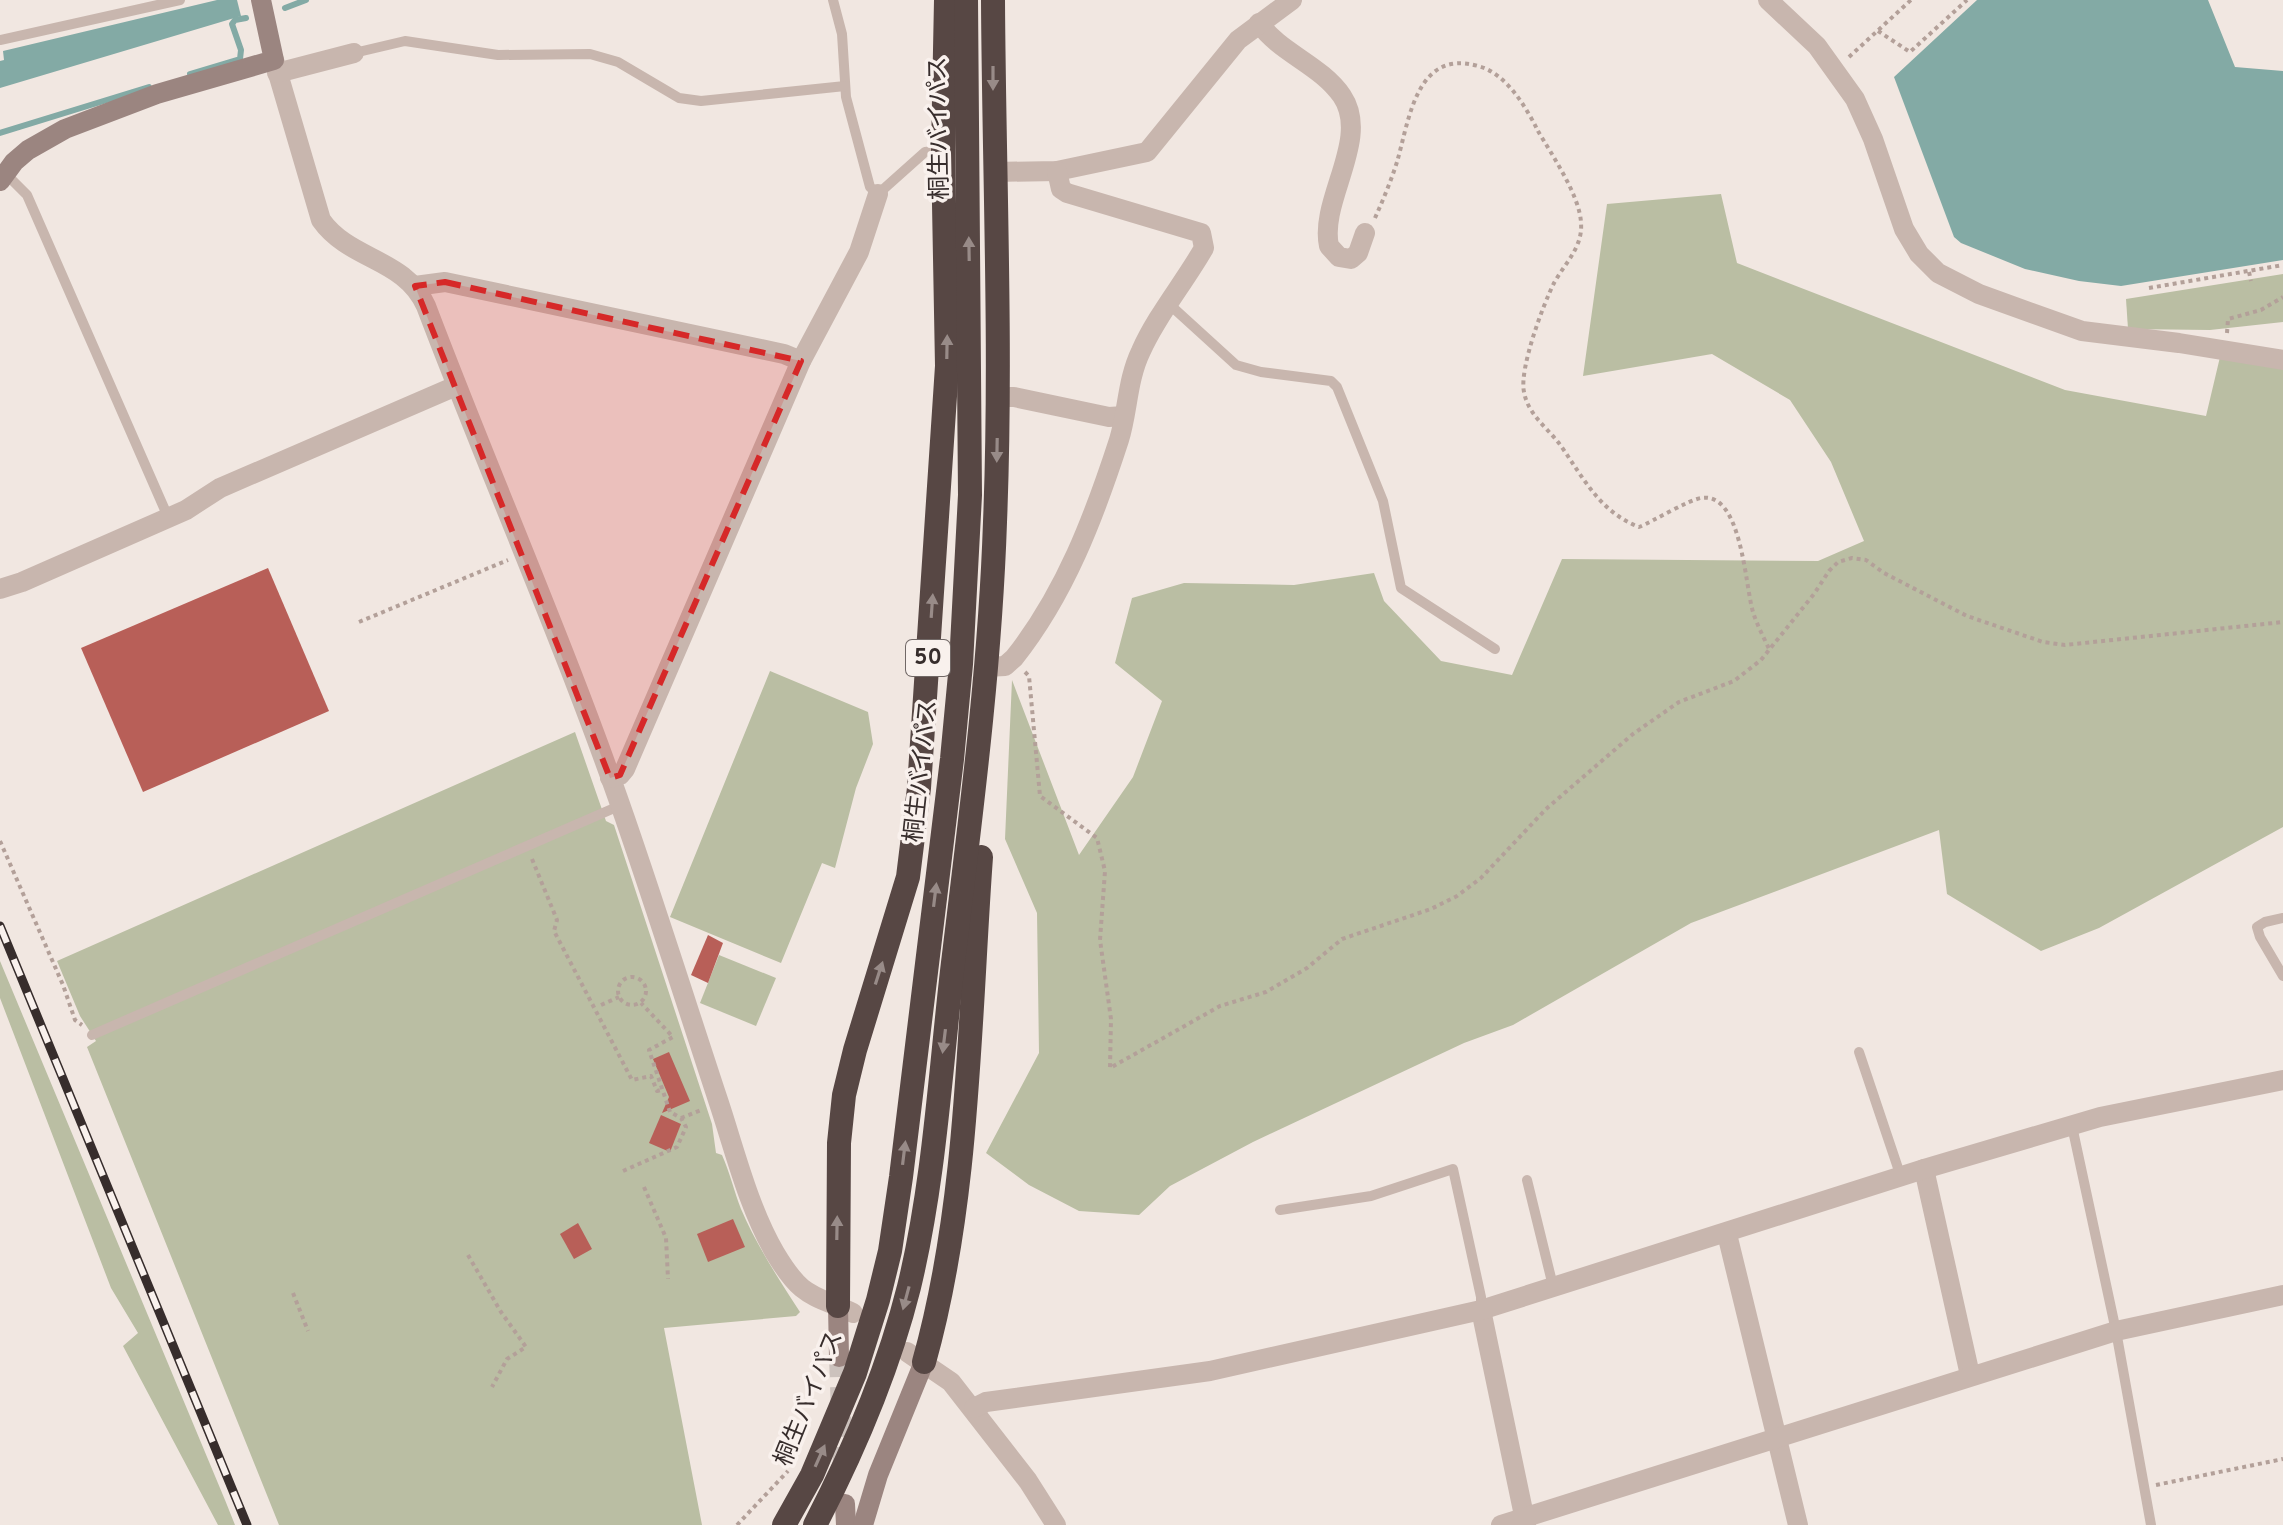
<svg xmlns="http://www.w3.org/2000/svg" width="2283" height="1525" font-family="Overpass,'Noto Sans JP',sans-serif">
  <style>
    .green { fill: #babea3 }
    .water { fill: #83aaa5 }
    .lines { fill: none; stroke-linecap: round; stroke-linejoin: round }
    .stream { stroke: #83aaa5; stroke-width: 6 }
    .building { fill: #b85f58 }
    .secondary-tunnel { stroke: #ccc2bd; stroke-width: 20; stroke-dasharray: 20 10; stroke-linecap: butt }
    .path { stroke: #b3a099; stroke-width: 4; stroke-dasharray: 4 4; stroke-linecap: butt }
    .lane { stroke: #c8b6ae; stroke-width: 10 }
    .street { stroke: #c8b6ae; stroke-width: 20 }
    .secondary { stroke: #9b8580; stroke-width: 20 }
    .highway { stroke: #574744; stroke-width: 24 }
    .rail-casing { stroke: #372d2c; stroke-width: 9 }
    .rail { stroke: #f9f1ed; stroke-width: 6; stroke-dasharray: 18; stroke-linecap: butt }
    .oneway { fill: #988b88 }
    .marked { fill: #d62828; fill-opacity: 0.2; stroke: #d62828; stroke-width: 6; stroke-dasharray: 16 10; stroke-linejoin: round }
    .labels { text-anchor: middle; dominant-baseline: central; stroke-width: 7; stroke-linejoin: round; paint-order: stroke }
    .shield { fill: #f9f1ed; stroke: #716866; stroke-width: 2 }
    .shield-label { font-size: 22px; font-weight: bold; fill: #372d2c }
    .street-label { font-size: 24px; fill: #372d2c; stroke: #f9f1ed }
  </style>
  <rect width="100%" height="100%" fill="#f1e7e1"/>
  <g class="green">
    <polygon points="1721,194 1737,263 2065,390 2206,416 2220,357 2283,368 2283,827 2099,928 2041,951 1947,894 1939,830 1691,923 1513,1025 1464,1043 1253,1142 1170,1186 1139,1215 1079,1211 1029,1185 986,1153 1039,1053 1037,913 1005,839 1012,680 1079,855 1133,777 1162,701 1115,663 1132,598 1184,583 1294,585 1374,573 1384,601 1441,661 1512,675 1562,559 1818,561 1864,541 1831,462 1790,400 1712,354 1583,376 1607,204"/>
    <polygon points="2283,274 2283,322 2210,330 2128,329 2126,299"/>
    <polygon points="770,671 868,712 873,744 856,788 835,868 822,863 781,963 670,917"/>
    <path d="M575,732L606,821L614,825L712,1124L716,1153L722,1155C730,1173 734,1191 741,1209C757,1246 778,1278 800,1312L796,1316L664,1328L702,1525H279L87,1047L96,1041L80,1016L57,961Z"/>
    <polygon points="719,955 776,978 756,1026 700,1003"/>
    <polygon points="0,961 225,1500 235,1525 218,1525 123,1346 138,1333 111,1288 0,998"/>
  </g>
  <g class="water">
    <polygon points="217,0 237,0 241,16 0,88 0,61 4,60 3,51"/>
    <polygon points="1977,0 2208,0 2235,67 2283,71 2283,260 2121,286 2079,281 2025,269 1961,243 1954,237 1894,77"/>
  </g>
  <g class="lines">
    <g class="stream">
      <polyline points="285,8 306,0"/>
      <polyline points="190,74 240,59 241,50 232,24 235,20 246,18"/>
      <polyline points="0,133 149,87"/>
    </g>
  </g>
  <g class="building">
    <polygon points="268,568 329,711 143,792 81,648"/>
    <polygon points="708,935 723,943 708,983 691,975"/>
    <polygon points="669,1052 690,1101 662,1113 669,1097 653,1059"/>
    <polygon points="661,1115 681,1124 670,1152 649,1143"/>
    <polygon points="733,1219 745,1247 708,1262 697,1234"/>
    <polygon points="578,1223 592,1249 574,1259 560,1234"/>
  </g>
  <g class="lines">
    <polyline class="secondary-tunnel" points="839,1357 843,1468"/>
    <g class="path">
      <polyline points="1878,31 1910,52 1967,0"/>
      <polyline points="1849,57 1911,0"/>
      <path d="M1375,218C1383,200 1391,181 1397,162C1409,121 1416,48 1478,66C1506,73 1526,107 1538,131C1552,155 1580,196 1581,223C1583,247 1565,263 1554,283C1543,305 1519,369 1524,392C1528,415 1548,428 1561,446C1584,479 1600,512 1639,527C1654,521 1688,500 1701,498C1742,491 1745,586 1753,612C1757,625 1764,638 1770,651"/>
      <polyline points="2249,272 2251,281"/>
      <polyline points="2149,288 2283,265"/>
      <polyline points="2227,333 2228,319 2261,310 2283,297"/>
      <polyline points="359,622 508,560"/>
      <polyline points="1025,672 1029,676 1040,796 1097,838 1105,871 1100,940 1111,1019 1110,1068 1220,1006 1266,992 1307,968 1342,939 1431,909 1457,896 1481,878 1546,809 1633,734 1679,702 1734,681 1761,660 1814,594 1829,571 1838,562 1852,558 1866,560 1884,573 1967,616 2043,642 2065,645 2283,622"/>
      <polyline points="0,841 63,985 75,1020 82,1025"/>
      <polyline points="532,859 557,920 554,931 632,1080 651,1076 657,1091 661,1090"/>
      <circle cx="632" cy="991" r="14"/>
      <polyline points="601,1005 619,997"/>
      <polyline points="681,1118 701,1110"/>
      <polyline points="623,1171 677,1147 686,1127 681,1118 670,1112 649,1050 673,1037 641,1003"/>
      <polyline points="644,1187 666,1238 668,1279"/>
      <polyline points="468,1255 501,1312 526,1347 507,1359 492,1387"/>
      <polyline points="293,1293 308,1331"/>
      <polyline points="2156,1485 2283,1459"/>
      <polyline points="737,1525 788,1471"/>
    </g>
    <g class="lane">
      <polyline points="833,0 842,34 846,97 870,187 878,194 925,152 942,150"/>
      <polyline points="0,40 180,0"/>
      <polyline points="354,53 405,41 498,55 590,54 618,62 679,98 701,101 845,86"/>
      <polyline points="5,173 27,195 168,517"/>
      <polyline points="1169,304 1236,365 1261,372 1331,381 1337,387 1383,501 1401,588 1495,649"/>
      <polyline points="2283,918 2265,922 2257,927 2260,937 2283,976"/>
      <polyline points="92,1035 619,806"/>
      <polyline points="1859,1052 1901,1177"/>
      <polyline points="2072,1126 2116,1331 2151,1525"/>
      <polyline points="1527,1180 1553,1286"/>
      <polyline points="1280,1210 1371,1196 1453,1169 1481,1297 1481,1310"/>
    </g>
    <g class="street">
      <polyline points="1768,0 1817,46 1855,99 1873,139 1904,229 1919,254 1938,273 1979,294 2082,331 2179,343 2283,360"/>
      <path d="M1259,23C1280,53 1321,65 1342,96C1371,139 1319,200 1329,246L1339,257L1351,259L1358,253L1365,233"/>
      <path d="M274,60L321,220C350,261 405,258 426,306C493,483 570,656 631,836C661,924 689,1012 718,1100C735,1151 748,1206 775,1253C802,1298 810,1293 853,1313"/>
      <polyline points="277,73 354,53"/>
      <polyline points="994,172 1057,171 1147,152 1238,40 1292,0"/>
      <polyline points="415,286 445,282 784,354 801,361"/>
      <polyline points="997,397 1014,397 1109,417 1124,416"/>
      <polyline points="0,589 22,582 186,510 220,488 456,386"/>
      <path d="M986,667L1005,666L1014,658C1065,594 1094,517 1119,440C1128,411 1127,380 1141,351C1157,315 1184,283 1204,248L1201,233L1067,193L1061,189L1057,171"/>
      <polyline points="610,778 620,775 625,769 801,361 859,252 878,194"/>
      <polyline points="1924,1169 1970,1375"/>
      <polyline points="1727,1234 1798,1525"/>
      <polyline points="1481,1310 1526,1525"/>
      <polyline points="907,1352 951,1382 1028,1481 1056,1525"/>
      <polyline points="974,1408 986,1402 1210,1371 1481,1310 1924,1169 2100,1117 2283,1080"/>
      <polyline points="1501,1525 2116,1331 2283,1295"/>
    </g>
    <g class="secondary">
      <polyline points="0,181 14,162 28,150 65,129 157,94 274,60 261,0"/>
      <polyline points="838,1306 839,1357"/>
      <polyline points="845,1504 846,1525"/>
      <polyline points="863,1525 878,1475 924,1362"/>
    </g>
    <g class="highway">
      <polyline points="838,1306 839,1143 844,1095 855,1050 908,877 919,788 947,366 943,150 946,0"/>
      <path d="M924,1362C969,1202 969,1023 981,857"/>
      <polyline points="784,1525 812,1475 855,1373 878,1300 890,1251 901,1177 952,759 961,664 970,495 966,0"/>
      <path d="M815,1525C855,1448 888,1371 909,1287C934,1184 940,1076 952,971C970,821 990,672 995,522C1002,348 994,174 993,0"/>
    </g>
    <defs>
      <polyline id="rail" points="0,926 247,1525"/>
    </defs>
    <use href="#rail" class="rail-casing"/>
    <use href="#rail" class="rail"/>
  </g>
  <defs><path id="oneway-solid" d="M-6-.8H1V-3.2L6.5 0L1 3.2V.8H-6Z" transform="scale(2)"/></defs>
  <g class="oneway">
    <use href="#oneway-solid" transform="translate(993 78) rotate(90)"/>
    <use href="#oneway-solid" transform="translate(969 249) rotate(-91)"/>
    <use href="#oneway-solid" transform="translate(947 347) rotate(-89)"/>
    <use href="#oneway-solid" transform="translate(997 450) rotate(91)"/>
    <use href="#oneway-solid" transform="translate(932 606) rotate(-86)"/>
    <use href="#oneway-solid" transform="translate(935 895) rotate(-83)"/>
    <use href="#oneway-solid" transform="translate(879 973) rotate(-72)"/>
    <use href="#oneway-solid" transform="translate(944 1041) rotate(97)"/>
    <use href="#oneway-solid" transform="translate(904 1153) rotate(-83)"/>
    <use href="#oneway-solid" transform="translate(837 1228) rotate(-89)"/>
    <use href="#oneway-solid" transform="translate(906 1298) rotate(105)"/>
    <use href="#oneway-solid" transform="translate(820 1456) rotate(-66)"/>
  </g>
  <path class="marked" d="M445,282L801,361L620,775L610,778L415,286Z"/>
  <g class="labels">
    <rect class="shield" x="906" y="640" width="44" height="36" rx="6"/>
    <g class="shield-label">
      <text x="928" y="658">50</text>
    </g>
    <g class="street-label">
      <text transform="translate(940 128) rotate(-91)">桐生バイパス</text>
      <text transform="translate(922 771) rotate(-84)">桐生バイパス</text>
      <text transform="translate(810 1399) rotate(-68)">桐生バイパス</text>
    </g>
  </g>
</svg>
